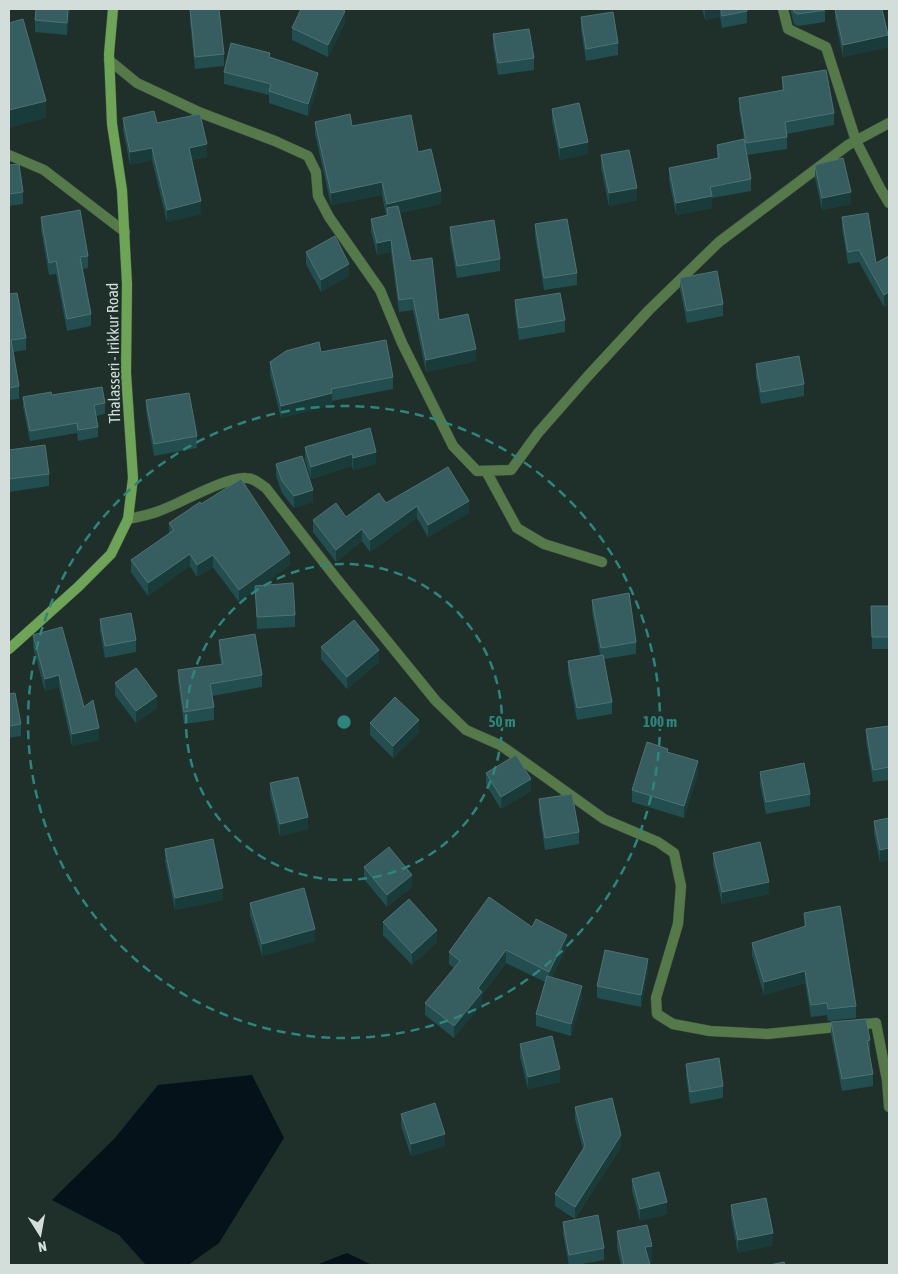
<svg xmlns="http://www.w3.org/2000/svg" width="898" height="1274" font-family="'Asap Condensed',sans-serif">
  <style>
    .water { fill: #051219 }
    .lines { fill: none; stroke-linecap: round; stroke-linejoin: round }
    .minor-casing { stroke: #3b4c45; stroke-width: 11 }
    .secondary-casing { stroke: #3b4c45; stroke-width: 11 }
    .minor { stroke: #567949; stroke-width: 10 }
    .secondary { stroke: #6da456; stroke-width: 10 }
    .wall { fill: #234e50 }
    .shaded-wall { fill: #193b3a }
    .building { fill: #365d5f; stroke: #4f7272 }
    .ring { fill: none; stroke: #2c867e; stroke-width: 2.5; stroke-dasharray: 9 6 }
    .labels { text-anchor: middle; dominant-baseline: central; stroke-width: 4; stroke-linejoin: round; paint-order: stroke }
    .street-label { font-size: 16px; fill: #d3deda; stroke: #1e3029 }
    .centre { fill: #2c867e; stroke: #1e3029; stroke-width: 2.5 }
    .ring-label { font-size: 15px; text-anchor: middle; font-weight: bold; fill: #2c867e; stroke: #1e3029; stroke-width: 4; stroke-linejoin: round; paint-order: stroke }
  </style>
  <rect width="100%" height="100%" fill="#1e3029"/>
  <g class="water">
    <polygon points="252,1075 284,1138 219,1243 188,1265 146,1265 119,1235 52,1200 115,1138 158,1085"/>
    <polygon points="347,1253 372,1265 316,1265"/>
  </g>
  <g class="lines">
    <defs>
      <g id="minor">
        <polyline points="783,9 788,29 826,47 856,141 880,188 889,203"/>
        <polyline points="109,60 137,83 201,113 275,141 308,156 316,172 318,196 329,217 380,290 402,343 453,446 477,471 511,470 538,433 588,376 649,310 719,242 848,145 889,123"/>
        <polyline points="9,155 44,170 125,232"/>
        <polyline points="486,471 517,528 544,544 602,562"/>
        <path d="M128,519C138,517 149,515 159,511C179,504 227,476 246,478C254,478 260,484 266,488L336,578L436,701L466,730L500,745L516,756L604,819L658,842L674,853L681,886L678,924L656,998L657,1014L673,1024L710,1031L767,1034L876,1023L887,1080L889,1107"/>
      </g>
      <polyline id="secondary" points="9,649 78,587 111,554 128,519 133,478 126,373 127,284 122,190 112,124 109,54 113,9"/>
    </defs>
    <use href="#minor" class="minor-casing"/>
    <use href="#secondary" class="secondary-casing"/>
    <use href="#minor" class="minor"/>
    <use href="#secondary" class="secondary"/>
  </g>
  <g class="wall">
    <polygon points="70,9 67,35 35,32 35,20"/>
    <polygon points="190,9 224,54 224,66 195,69 190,21"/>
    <polygon points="702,9 747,9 747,23 722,28 720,17 705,20"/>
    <polygon points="790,9 825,9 825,22 798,26 794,24"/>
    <polygon points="835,9 888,47 843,57 835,19"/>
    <polygon points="581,17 618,43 618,55 586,61 581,30"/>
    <polygon points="345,23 328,57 292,40 292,28"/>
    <polygon points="493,34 534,58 534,70 498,75 493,46"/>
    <polygon points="270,57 318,85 308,116 269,103 269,95 224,84 224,72"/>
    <polygon points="782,77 834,113 834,125 787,134 787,149 747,155 751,179 751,191 712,198 712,208 676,215 669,180 669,168 717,158 717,145 744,139 739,110 739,98 782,90"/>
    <polygon points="552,109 588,154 560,160 552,121"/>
    <polygon points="123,118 157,123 207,157 191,160 201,214 167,222 152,160 130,165 123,130"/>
    <polygon points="315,122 352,126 418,152 441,204 400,213 411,261 439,320 476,361 426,372 413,310 399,312 391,252 377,255 371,231 371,219 386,215 382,195 331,205 315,134"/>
    <polygon points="601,155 637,200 609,206 601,168"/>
    <polygon points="9,165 23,192 23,204 9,206"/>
    <polygon points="815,166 851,204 822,210 815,178"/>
    <polygon points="41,217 88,256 88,268 83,269 91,314 91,326 67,331 56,274 49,275 41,229"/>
    <polygon points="842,217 876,263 889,256 889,304 884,307 859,262 848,264 842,229"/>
    <polygon points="535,224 577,273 577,285 544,290 535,236"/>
    <polygon points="450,227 500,259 500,271 457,278 450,239"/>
    <polygon points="306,252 349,276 321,292 306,264"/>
    <polygon points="680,278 723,304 723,316 687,323 680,290"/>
    <polygon points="9,294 26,338 26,350 13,352 19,386 19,399 9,400"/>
    <polygon points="515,300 565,320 565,332 519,340 515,313"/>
    <polygon points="321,352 393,377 393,389 332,401 332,405 281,418 270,374 270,362"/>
    <polygon points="756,364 804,384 804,396 761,404 756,377"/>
    <polygon points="52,395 105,403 105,414 96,416 98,427 98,437 78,441 77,433 30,441 23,407 23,397"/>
    <polygon points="146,400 197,436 197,448 154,456 146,412"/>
    <polygon points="370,428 376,464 353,470 352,466 311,479 305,460 305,447"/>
    <polygon points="9,450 49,474 49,486 9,492"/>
    <polygon points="276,464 313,502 294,508 282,493 276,476"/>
    <polygon points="448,467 469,513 428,537 417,518 370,552 362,541 336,562 313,532 313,520 346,517 386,503"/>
    <polygon points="201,504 290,565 262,585 295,615 295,627 257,629 255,590 239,602 213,567 197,577 190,566 148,596 131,572 131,560 169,534 169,523"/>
    <polygon points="592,600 636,642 636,654 604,659 612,702 612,714 577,720 568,673 568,661 600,655 592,612"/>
    <polygon points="871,606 889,606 889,649 872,649"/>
    <polygon points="100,619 136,640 136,652 105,658 100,631"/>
    <polygon points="33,635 99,740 72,746 59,687 45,691 33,647"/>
    <polygon points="219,640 262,675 262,687 212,696 214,707 214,720 184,724 178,682 178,670 221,664 219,653"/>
    <polygon points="321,647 379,662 347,689 321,659"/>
    <polygon points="115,683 157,708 136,723 115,695"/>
    <polygon points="9,694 21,724 21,736 9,738"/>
    <polygon points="370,723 419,732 393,758 370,735"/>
    <polygon points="889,726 889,780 873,782 866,741 866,729"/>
    <polygon points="668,752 698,773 684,818 632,802 632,790"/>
    <polygon points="760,772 810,794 810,806 766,814 760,784"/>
    <polygon points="486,773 531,791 501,809 486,785"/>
    <polygon points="270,783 308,829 280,836 270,795"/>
    <polygon points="539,799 579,832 579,844 545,850 539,811"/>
    <polygon points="889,818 889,860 880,862 874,834 874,821"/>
    <polygon points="165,849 223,900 175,910 165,861"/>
    <polygon points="713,853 769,894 722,904 713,865"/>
    <polygon points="364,867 412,887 387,907 364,879"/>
    <polygon points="250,903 315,941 262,956 250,915"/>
    <polygon points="804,913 856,1006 856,1018 828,1021 827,1015 811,1017 805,983 764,995 752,955 752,943 804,927"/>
    <polygon points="383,922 437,942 412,965 383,935"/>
    <polygon points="532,927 567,947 552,977 582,998 571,1036 536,1026 536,1014 545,982 506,963 482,995 482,1004 454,1038 425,1015 425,1003 454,968 449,964 449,952"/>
    <polygon points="648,971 641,1007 597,998 597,986"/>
    <polygon points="831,1022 870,1040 870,1052 869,1053 873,1074 873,1086 842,1091 831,1034"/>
    <polygon points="520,1044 560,1082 528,1089 520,1057"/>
    <polygon points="686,1064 723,1086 723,1098 690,1104 686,1076"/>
    <polygon points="575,1107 621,1147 575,1219 555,1206 555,1194 583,1149 575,1119"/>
    <polygon points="401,1114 445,1146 411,1156 401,1126"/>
    <polygon points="632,1179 667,1214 640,1221 632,1191"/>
    <polygon points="731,1205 773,1245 738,1253 731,1217"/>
    <polygon points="563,1222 604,1248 604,1260 577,1265 569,1265 563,1234"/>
    <polygon points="617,1231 652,1262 649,1263 650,1265 621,1265 617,1248"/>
  </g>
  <g class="shaded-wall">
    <polygon points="68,9 70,9 67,35 67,23"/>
    <polygon points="705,9 720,9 720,17 705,20"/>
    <polygon points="345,11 345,23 328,57 328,45"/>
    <polygon points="888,35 888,47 843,57 843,45"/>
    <polygon points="318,73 318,85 308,116 308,104"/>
    <polygon points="46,101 46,118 9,128 9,110"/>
    <polygon points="588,142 588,154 560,160 560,148"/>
    <polygon points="207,144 207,157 189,160 189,148"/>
    <polygon points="152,148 152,160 130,165 130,152"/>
    <polygon points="382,182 382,195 331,205 331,193"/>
    <polygon points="637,188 637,200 609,206 609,193"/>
    <polygon points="441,191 441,204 388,216 387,208 387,216 387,204"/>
    <polygon points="851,192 851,204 822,210 822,198"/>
    <polygon points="712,196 712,208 676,215 676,203"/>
    <polygon points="201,201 201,214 167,222 167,210"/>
    <polygon points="391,240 391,252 377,255 377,243"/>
    <polygon points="349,264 349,276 321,292 321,280"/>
    <polygon points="889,292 889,304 884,307 884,295"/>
    <polygon points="476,349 476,361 426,372 426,360"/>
    <polygon points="332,393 332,405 281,418 281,406"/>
    <polygon points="376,452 376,464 353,470 353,458"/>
    <polygon points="352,454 352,466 311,479 311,467"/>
    <polygon points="313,490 313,502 294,508 294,496"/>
    <polygon points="469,501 469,513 428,537 428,525"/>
    <polygon points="417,506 417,518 370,552 370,540"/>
    <polygon points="362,529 362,541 336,562 336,550"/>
    <polygon points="290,553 290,565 239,602 239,590"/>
    <polygon points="190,554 190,566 148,596 148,583"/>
    <polygon points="213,555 213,567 197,577 197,565"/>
    <polygon points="379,650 379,662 347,689 347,677"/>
    <polygon points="59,675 59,687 45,691 45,679"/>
    <polygon points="157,696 157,708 136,723 136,711"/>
    <polygon points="419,720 419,732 393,758 393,746"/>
    <polygon points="99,728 99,740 72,746 72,734"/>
    <polygon points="698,761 698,773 684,818 684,806"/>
    <polygon points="531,779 531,791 501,809 501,797"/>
    <polygon points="308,817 308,829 280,836 280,824"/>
    <polygon points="889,848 889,860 880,862 880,850"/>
    <polygon points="412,875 412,887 387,907 387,895"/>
    <polygon points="769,882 769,894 722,904 722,892"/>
    <polygon points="223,888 223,900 175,910 175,898"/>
    <polygon points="315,929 315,941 262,956 262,944"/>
    <polygon points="437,930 437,942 412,965 412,953"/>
    <polygon points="567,935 567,947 549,984 549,972"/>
    <polygon points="506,950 506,963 482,995 482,1004 454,1038 454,1026 478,988"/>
    <polygon points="648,959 648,971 641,1007 641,995"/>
    <polygon points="805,971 805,983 764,995 764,982"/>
    <polygon points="582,986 582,998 571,1036 571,1024"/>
    <polygon points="560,1069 560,1082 528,1089 528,1077"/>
    <polygon points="445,1134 445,1146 411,1156 411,1144"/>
    <polygon points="621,1135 621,1147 575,1219 575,1207"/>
    <polygon points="667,1202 667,1214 640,1221 640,1209"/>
    <polygon points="773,1233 773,1245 738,1253 738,1240"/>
    <polygon points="652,1246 652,1262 645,1264 645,1247"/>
  </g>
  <g class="building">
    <polygon points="36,9 68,9 67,23 35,20"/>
    <polygon points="190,9 219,9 224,54 195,57"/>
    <polygon points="301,9 341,9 345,11 328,45 292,28"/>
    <polygon points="721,9 747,9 747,11 722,16"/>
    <polygon points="793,9 825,9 825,10 798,14 794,12"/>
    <polygon points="835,9 882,9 888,35 843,45"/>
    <polygon points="613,12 618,43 586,49 581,17"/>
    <polygon points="23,19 46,101 9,110 9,23"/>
    <polygon points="529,29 534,58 498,63 493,34"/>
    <polygon points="231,43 270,53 269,57 318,73 308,104 269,91 271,84 224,72"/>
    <polygon points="826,70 834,113 785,122 787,137 746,143 739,98 784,90 782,77"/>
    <polygon points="579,103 588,142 560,148 552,109"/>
    <polygon points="154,111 157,123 200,114 207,144 189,148 201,201 167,210 152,148 130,152 123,118"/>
    <polygon points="350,114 352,126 411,115 418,152 431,149 441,191 387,204 382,182 331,193 315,122"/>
    <polygon points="744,139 751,179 710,187 712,196 676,203 669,168 719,158 717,145"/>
    <polygon points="629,150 637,188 609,193 601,155"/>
    <polygon points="843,158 851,192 822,198 815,166 819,164"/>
    <polygon points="19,164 23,192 9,194 9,165"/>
    <polygon points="398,206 411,261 432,258 439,320 468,314 476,349 426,360 413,298 399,300 391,240 377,243 371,219 388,215 387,208"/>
    <polygon points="80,210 88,256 80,257 91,314 67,319 56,261 49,263 41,217"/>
    <polygon points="868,213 876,263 889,256 889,292 884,295 859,250 848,252 842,217"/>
    <polygon points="567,219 577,273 544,278 535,224"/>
    <polygon points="494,220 500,259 457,266 450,227"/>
    <polygon points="335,236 349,264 321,280 306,252"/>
    <polygon points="717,271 723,304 687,311 680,278"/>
    <polygon points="17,293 26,338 11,340 19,386 9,388 9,294"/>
    <polygon points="560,293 565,320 519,328 515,300"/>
    <polygon points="386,340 393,377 331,389 332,393 281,406 270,362 286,351 319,342 321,352"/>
    <polygon points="799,356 804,384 761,392 756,364"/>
    <polygon points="102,387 105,403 94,405 98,427 78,430 77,423 30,431 23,397 51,392 52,395"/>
    <polygon points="189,393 197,436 154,444 146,400"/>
    <polygon points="370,428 376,452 353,458 352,454 311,467 305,447"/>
    <polygon points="45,445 49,474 9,479 9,450"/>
    <polygon points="302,456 313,490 294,496 282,481 276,464"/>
    <polygon points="448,467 469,501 428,525 417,506 370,540 362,529 336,550 313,520 336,503 346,517 379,493 386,503"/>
    <polygon points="241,479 290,553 239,590 213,555 197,565 190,554 148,583 131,560 174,530 169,523 200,502 201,504"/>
    <polygon points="293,583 295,615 257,617 255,586"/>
    <polygon points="629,593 636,642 601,648 592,600"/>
    <polygon points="871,606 889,606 889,637 872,637"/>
    <polygon points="131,613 136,640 105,646 100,619"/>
    <polygon points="354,620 379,650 347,677 321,647"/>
    <polygon points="62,627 84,707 93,700 99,728 72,734 59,675 45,679 33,635"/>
    <polygon points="255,634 262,675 210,684 214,707 184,712 178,670 223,664 219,640"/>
    <polygon points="603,655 612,702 577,708 568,661"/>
    <polygon points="136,668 157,696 136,711 115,683"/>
    <polygon points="15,693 21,724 9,726 9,694"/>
    <polygon points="395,697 419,720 393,746 370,723"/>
    <polygon points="889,726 889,767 873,770 866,729"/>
    <polygon points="647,742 668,749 667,752 698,761 684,806 632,790"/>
    <polygon points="516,755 531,779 501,797 486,773"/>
    <polygon points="804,763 810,794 766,802 760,772"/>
    <polygon points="298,777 308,817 280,824 270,783"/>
    <polygon points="572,794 579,832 545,838 539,799"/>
    <polygon points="889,818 889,848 880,850 874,821"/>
    <polygon points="213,839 223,888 175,898 165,849"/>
    <polygon points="760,842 769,882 722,892 713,853"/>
    <polygon points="389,847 412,875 387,895 364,867"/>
    <polygon points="304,888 315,929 262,944 250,903"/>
    <polygon points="489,897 532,927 536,919 567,935 549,972 506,950 478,988 482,992 454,1026 425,1003 460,961 449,952"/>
    <polygon points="409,899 437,930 412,953 383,922"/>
    <polygon points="840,906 856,1006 828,1009 827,1003 811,1005 805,971 764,982 752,943 806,926 804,913"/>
    <polygon points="605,950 648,959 641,995 597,986"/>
    <polygon points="547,976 582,986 571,1024 536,1014"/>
    <polygon points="866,1019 870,1040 867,1041 873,1074 842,1079 831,1022"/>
    <polygon points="552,1036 560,1069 528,1077 520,1044"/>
    <polygon points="719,1058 723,1086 690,1092 686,1064"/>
    <polygon points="612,1098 621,1135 575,1207 555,1194 585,1146 575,1107"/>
    <polygon points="435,1103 445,1134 411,1144 401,1114"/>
    <polygon points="659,1172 667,1202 640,1209 632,1179"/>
    <polygon points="766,1198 773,1233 738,1240 731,1205"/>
    <polygon points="598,1215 604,1248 569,1255 563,1222"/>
    <polygon points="647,1225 652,1246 645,1247 650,1265 624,1265 617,1231"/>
    <polygon points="784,1262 785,1265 770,1265"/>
  </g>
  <g class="ring">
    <circle cx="344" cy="722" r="158"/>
    <circle cx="344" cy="722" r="316"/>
  </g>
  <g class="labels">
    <g class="street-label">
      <text transform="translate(113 353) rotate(-91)">Thalasseri - Irikkur Road</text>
    </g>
  </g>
  <circle cx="344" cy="722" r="8" class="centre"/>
  <g class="ring-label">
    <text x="502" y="727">50 m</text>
    <text x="660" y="727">100 m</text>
  </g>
  <rect width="898" height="1274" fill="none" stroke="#d3deda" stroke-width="20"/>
  <g transform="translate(40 1234) rotate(169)" stroke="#1e3029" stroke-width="4" paint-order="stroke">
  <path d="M0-4L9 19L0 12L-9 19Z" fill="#d3deda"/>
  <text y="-8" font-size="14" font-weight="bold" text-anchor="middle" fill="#d3deda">N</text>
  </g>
</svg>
